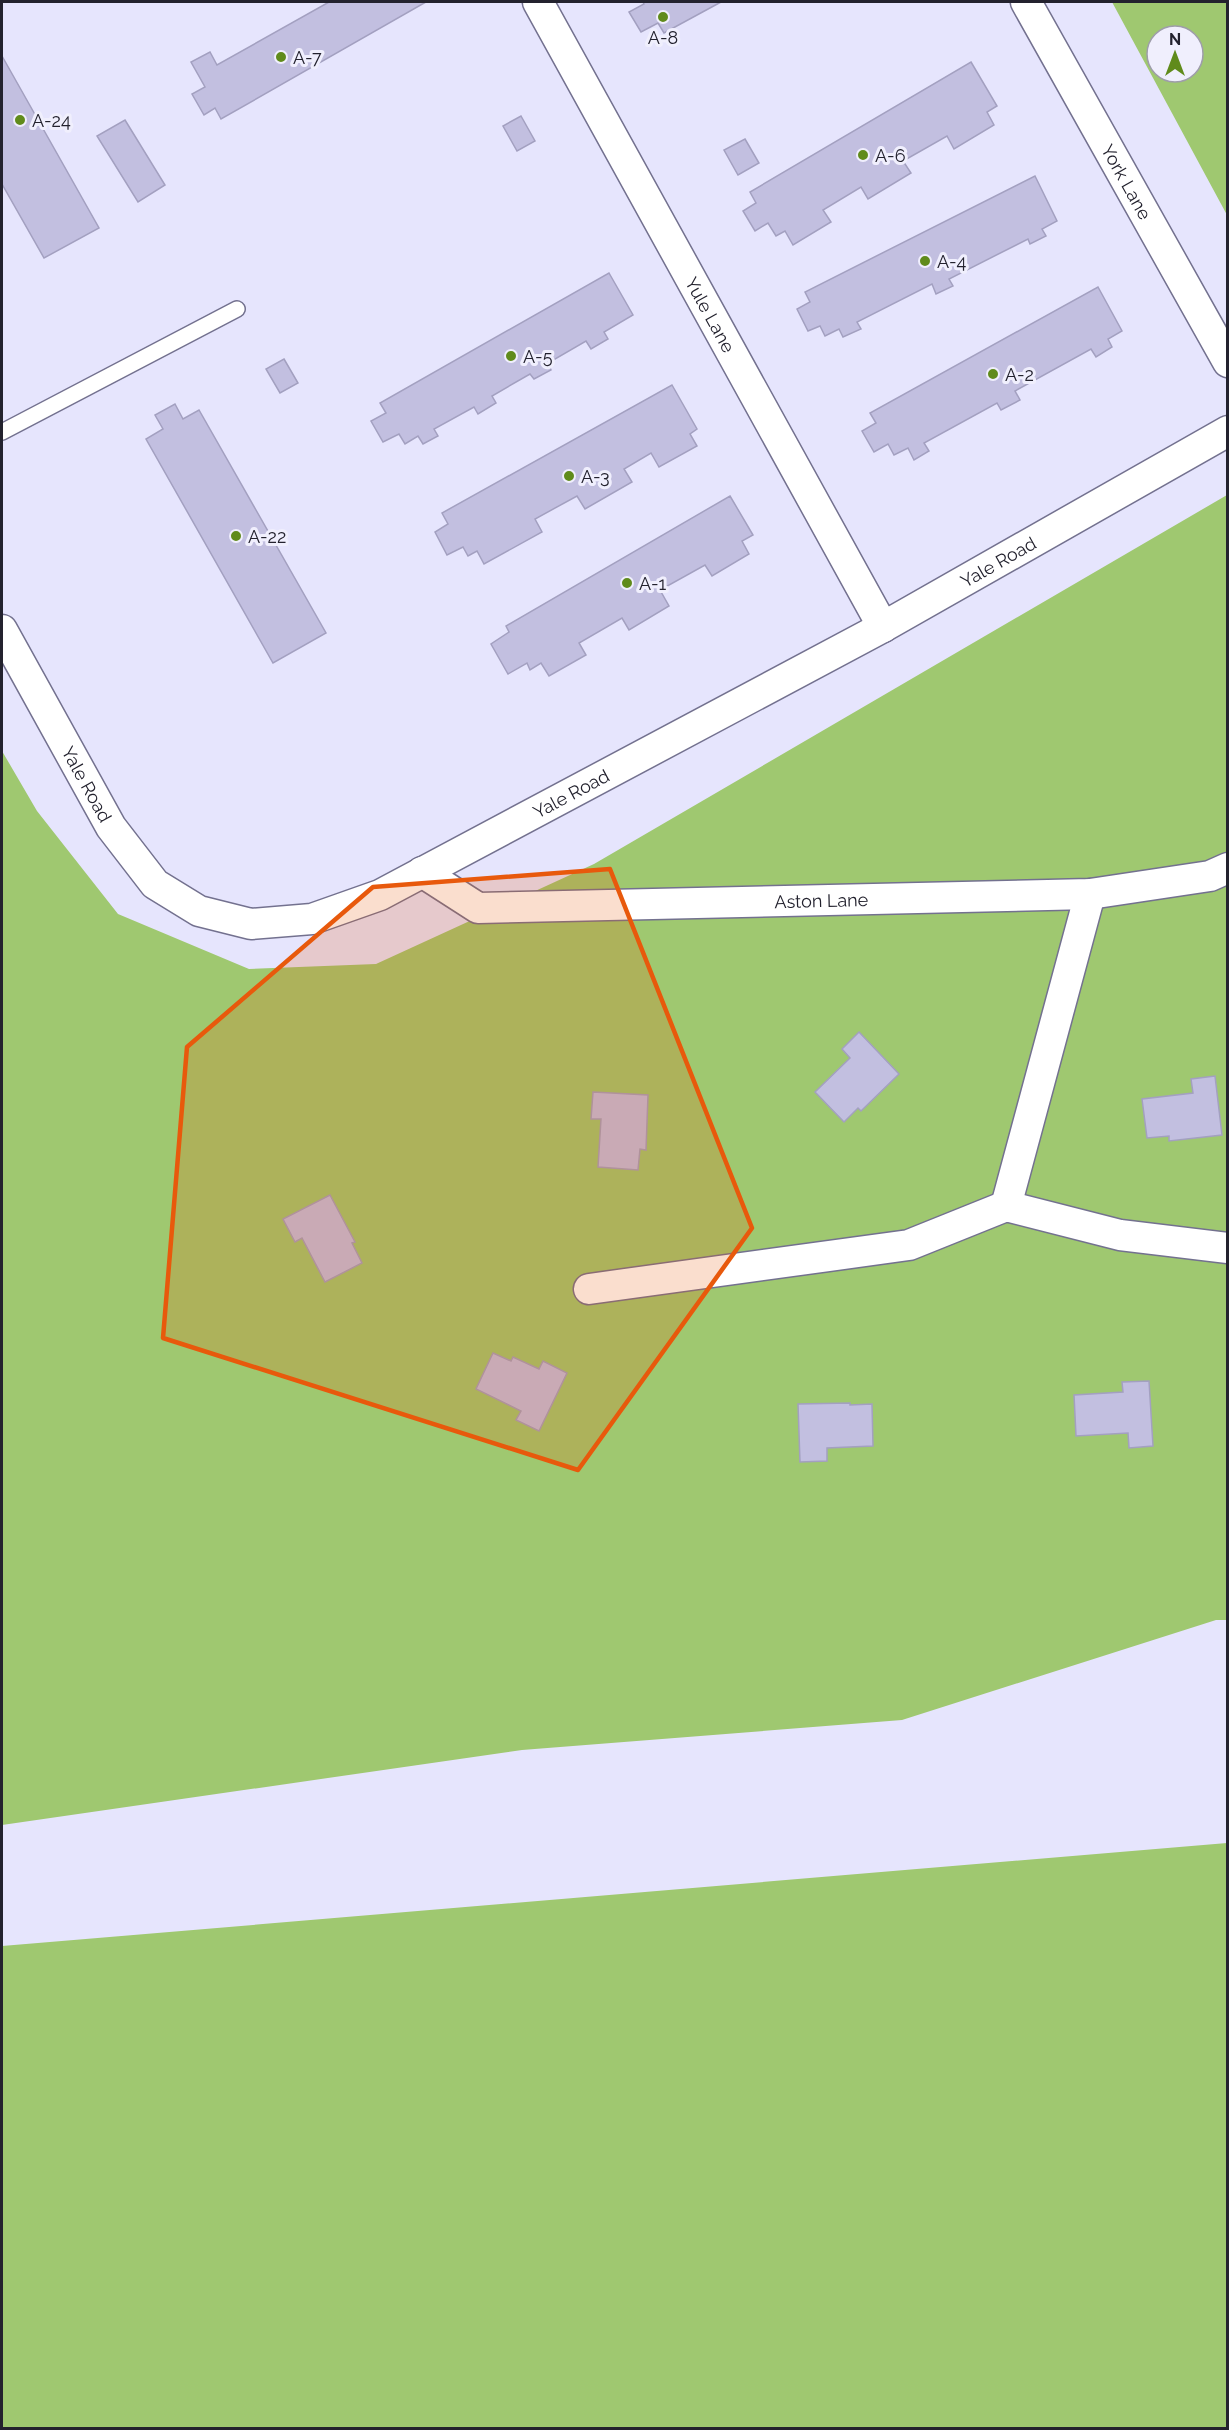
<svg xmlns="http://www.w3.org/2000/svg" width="1229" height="2430" font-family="Raleway,sans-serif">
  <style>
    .built { fill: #e6e5fd; fill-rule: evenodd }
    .forest { fill: #9fc870; fill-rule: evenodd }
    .building { fill: #c2bfe0; stroke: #a3a0c0; stroke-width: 1.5 }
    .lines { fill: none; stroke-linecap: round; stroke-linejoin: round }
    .lane-casing { stroke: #73718f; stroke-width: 18 }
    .street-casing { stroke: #73718f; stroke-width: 33 }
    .lane { stroke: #fff; stroke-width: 15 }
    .street { stroke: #fff; stroke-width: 30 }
    .marked { fill: #e8590c; fill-opacity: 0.2; stroke: #e8590c; stroke-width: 4.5; stroke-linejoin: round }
    .poi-dot { fill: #608b1b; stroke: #f0effd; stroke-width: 2 }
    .labels { text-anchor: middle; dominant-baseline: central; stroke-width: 6; stroke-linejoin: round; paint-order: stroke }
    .poi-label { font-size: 18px; fill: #23222e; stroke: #f0effd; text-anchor: start }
    .street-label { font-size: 18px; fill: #23222e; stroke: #f0effd }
  </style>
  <rect width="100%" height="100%" fill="#f0effd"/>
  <path class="built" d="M2,2H1227V2428H2ZM1157,36H1193V72H1157Z"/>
  <g class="forest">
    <path d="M1112,2H1227V215ZM1157,36H1193V72H1157Z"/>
    <polygon points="1227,495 1227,1620 1216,1620 902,1720 522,1750 2,1825 2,751 37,811 118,914 249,969 376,964 594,864"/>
    <polygon points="1227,1843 1227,2428 2,2428 2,1946"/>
  </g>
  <g class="building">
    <polygon points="329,2 426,2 221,119 215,108 204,115 192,94 205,87 191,62 210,52 217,65"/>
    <polygon points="643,2 721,2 664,33 658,23 641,32 629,12 644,4"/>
    <polygon points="2,56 99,228 44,258 2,184"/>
    <polygon points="971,62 997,106 987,112 994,125 954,149 947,136 903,161 911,173 868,199 861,187 823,210 831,222 793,245 785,231 776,236 768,223 755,231 743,211 756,203 750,192"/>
    <polygon points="521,116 535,141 517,151 503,126"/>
    <polygon points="125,120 165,185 138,202 97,136"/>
    <polygon points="745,139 759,163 738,175 724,150"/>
    <polygon points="1035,176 1057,221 1042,229 1046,236 1030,244 1028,239 949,279 953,286 936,294 932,284 857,322 861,329 843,337 839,329 825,336 820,326 808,331 797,309 810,302 805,292"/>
    <polygon points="609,273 633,315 604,332 608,339 591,349 586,341 548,363 551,370 534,379 530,374 492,396 496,403 478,414 474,407 434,429 438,436 423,444 418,436 405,444 399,434 383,442 371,421 386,413 380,403"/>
    <polygon points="1098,287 1122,331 1108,339 1112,347 1096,357 1091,349 1015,391 1020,400 1001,410 997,403 924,443 929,451 914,460 908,448 894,455 888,444 874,452 862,431 876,423 870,413"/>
    <polygon points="284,359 298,383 280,393 266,369"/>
    <polygon points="672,385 697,429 690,434 697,446 659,467 651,453 624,469 632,482 585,509 577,496 535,519 542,532 484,564 477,551 468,556 463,547 447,555 435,532 448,524 442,513"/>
    <polygon points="175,404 183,419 199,410 326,633 273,663 146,439 163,429 155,415"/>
    <polygon points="730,496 753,535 742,541 749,554 712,576 705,565 660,590 669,606 629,630 622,618 579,643 586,655 549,676 541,663 530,670 527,663 508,674 491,644 509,632 506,626"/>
    <polygon points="859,1032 899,1074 861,1111 858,1108 844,1122 815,1092 850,1058 842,1049"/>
    <polygon points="1215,1076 1222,1135 1169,1141 1169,1136 1147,1138 1142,1099 1193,1093 1191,1079"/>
    <polygon points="593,1092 648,1095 646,1150 640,1149 638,1170 598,1167 601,1119 591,1119"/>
    <polygon points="330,1195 355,1242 352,1243 362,1263 325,1282 302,1238 295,1242 283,1219"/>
    <polygon points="493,1353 511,1361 513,1357 539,1369 543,1361 567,1373 539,1431 516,1420 521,1411 476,1389"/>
    <polygon points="1149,1381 1153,1446 1129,1448 1128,1433 1076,1436 1074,1395 1123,1392 1122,1382"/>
    <polygon points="850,1403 850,1405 872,1404 873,1446 827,1448 827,1461 800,1462 798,1404"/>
  </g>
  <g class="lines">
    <defs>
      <polyline id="lane" points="2,432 237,309"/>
      <g id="street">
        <path id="s1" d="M538,2L883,627"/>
        <path id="s2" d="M1026,2L1228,362"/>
        <path id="s3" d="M2,630L111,827L155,884L199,911L251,924L312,919L380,895L883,627L1228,431"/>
        <path id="s4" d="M422,872L478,908L1090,894L1210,876L1228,868"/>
        <polyline points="1006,1206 1090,894"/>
        <polyline points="589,1289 909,1245 1006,1206 1120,1235 1228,1248"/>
      </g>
    </defs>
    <use href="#lane" class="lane-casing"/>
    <use href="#street" class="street-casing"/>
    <use href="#lane" class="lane"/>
    <use href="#street" class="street"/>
  </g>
  <path class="marked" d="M610,869L752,1228L578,1470L163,1338L187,1047L373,887Z"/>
  <g class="poi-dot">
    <circle cx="663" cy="17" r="6"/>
    <circle cx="281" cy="57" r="6"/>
    <circle cx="20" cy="120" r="6"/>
    <circle cx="863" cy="155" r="6"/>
    <circle cx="925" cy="261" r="6"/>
    <circle cx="511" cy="356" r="6"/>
    <circle cx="993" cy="374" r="6"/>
    <circle cx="569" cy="476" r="6"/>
    <circle cx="236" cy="536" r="6"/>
    <circle cx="627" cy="583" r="6"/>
  </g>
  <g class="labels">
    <g class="poi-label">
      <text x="663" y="37" text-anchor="middle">A-8</text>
      <text x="293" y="57">A-7</text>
      <text x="32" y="120">A-24</text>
      <text x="875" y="155">A-6</text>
      <text x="937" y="261">A-4</text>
      <text x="523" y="356">A-5</text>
      <text x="1005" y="374">A-2</text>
      <text x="581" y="476">A-3</text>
      <text x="248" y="536">A-22</text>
      <text x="639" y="583">A-1</text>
    </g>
    <g class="street-label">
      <text stroke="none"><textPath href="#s2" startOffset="206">York Lane</textPath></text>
      <text stroke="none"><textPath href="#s1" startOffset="357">Yule Lane</textPath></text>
      <text stroke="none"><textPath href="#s3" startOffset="1238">Yale Road</textPath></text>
      <text stroke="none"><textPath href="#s3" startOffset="176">Yale Road</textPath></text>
      <text stroke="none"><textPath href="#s3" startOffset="752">Yale Road</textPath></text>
      <text stroke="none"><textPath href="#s4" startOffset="410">Aston Lane</textPath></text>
    </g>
  </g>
  <rect width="1229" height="2430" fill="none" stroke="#23222e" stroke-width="6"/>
  <g transform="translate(1175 54)"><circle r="28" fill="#f0effd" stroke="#9e9daa" stroke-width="1.5"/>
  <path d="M0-4.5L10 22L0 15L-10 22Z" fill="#608b1b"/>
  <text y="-9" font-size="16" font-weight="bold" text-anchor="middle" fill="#23222e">N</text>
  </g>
</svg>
